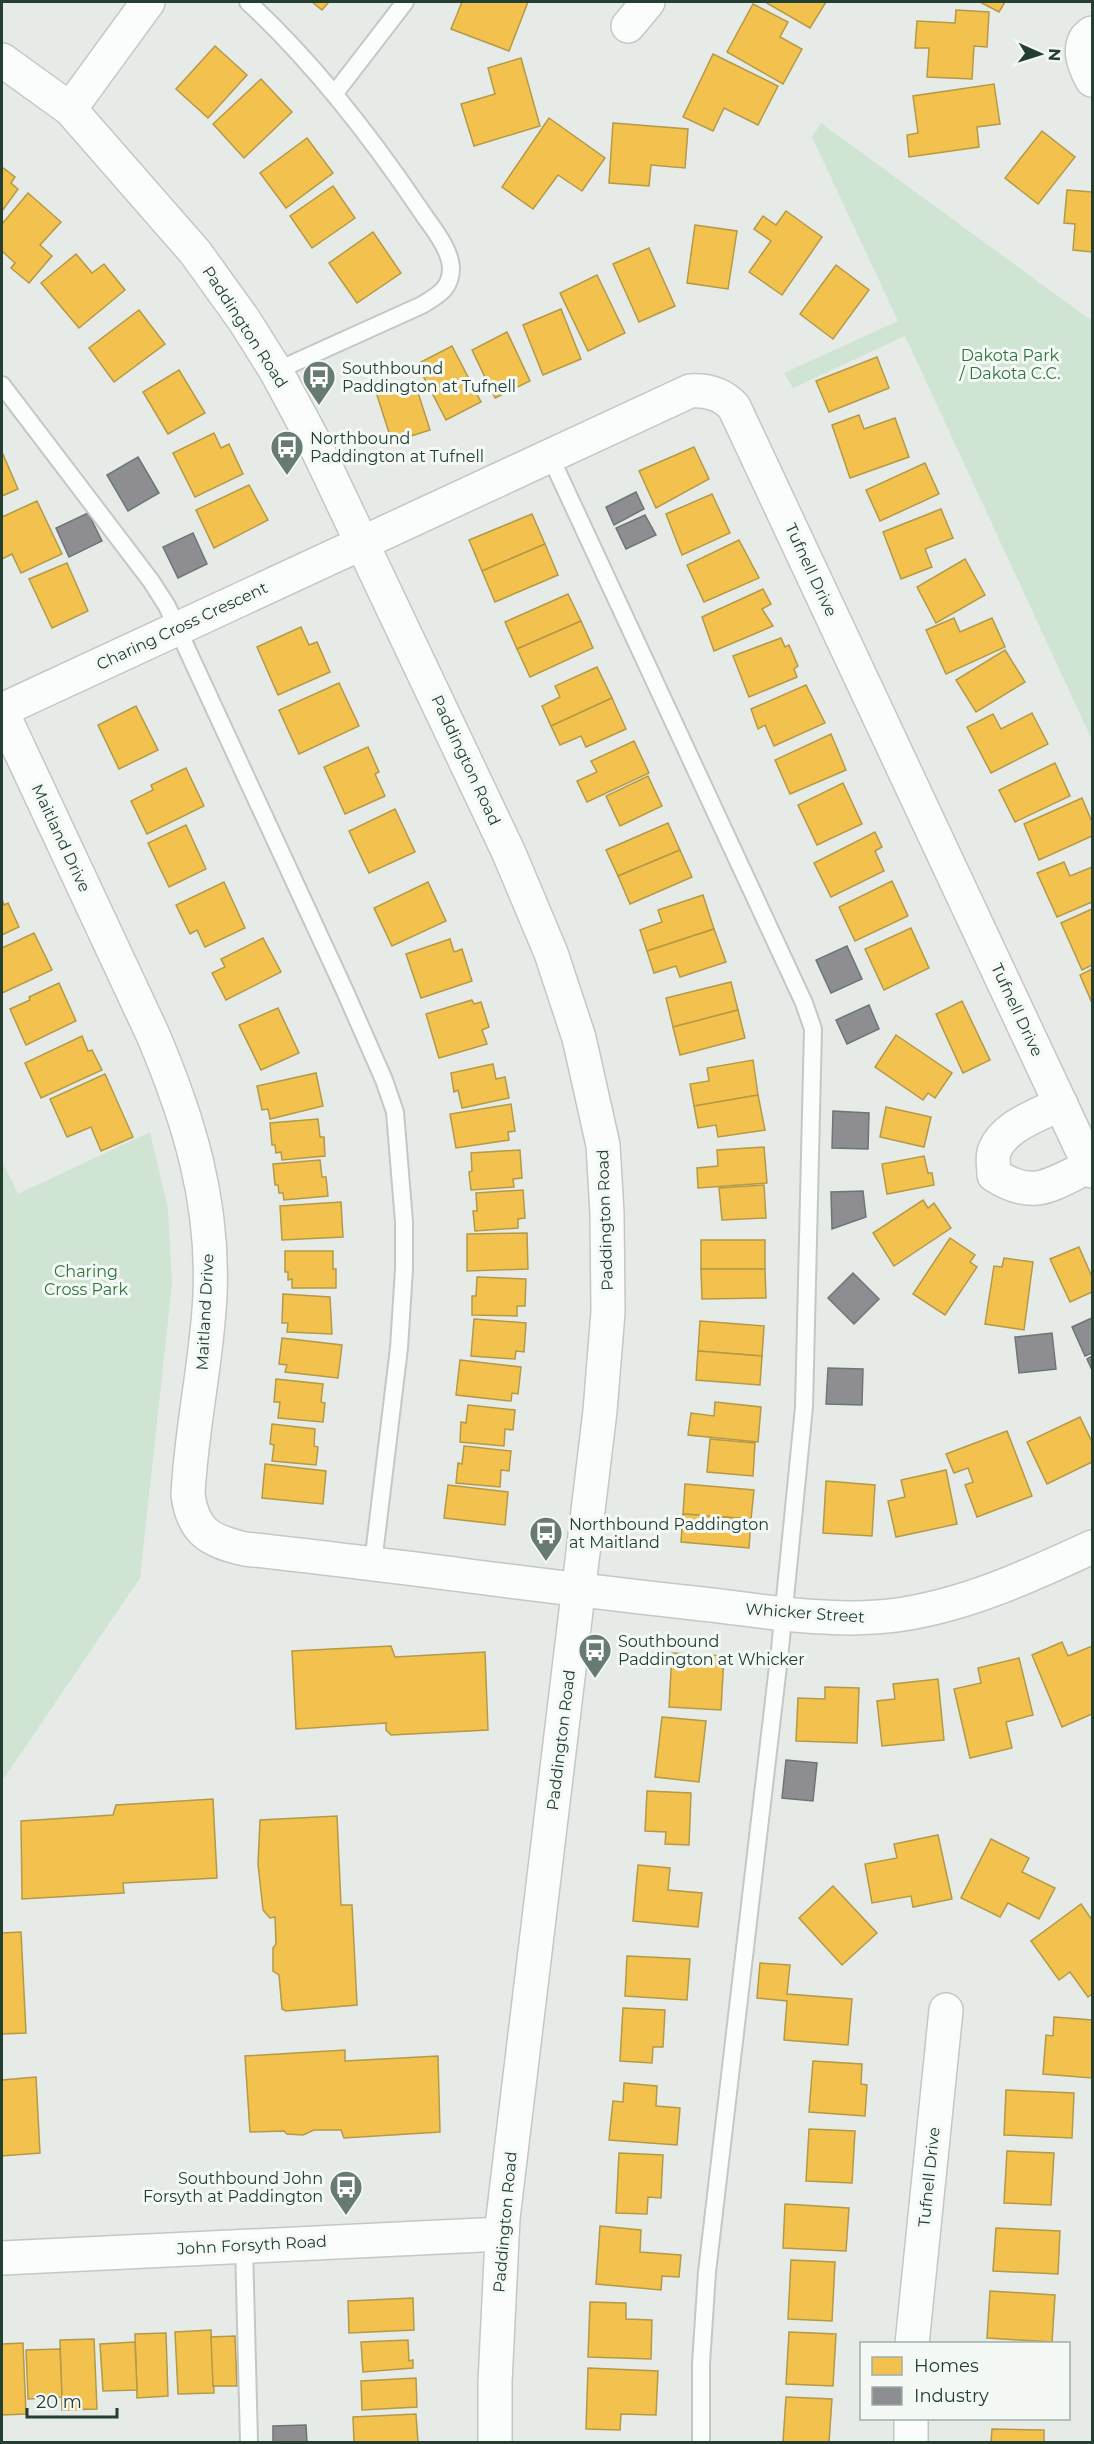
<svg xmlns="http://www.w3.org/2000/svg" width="1094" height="2444" font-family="Montserrat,sans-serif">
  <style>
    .green { fill: #cfe4d2 }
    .homes { fill: #f2c14e; stroke: #b49a46; stroke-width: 1.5 }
    .industry { fill: #8d8d92; stroke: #6d7675; stroke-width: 1.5 }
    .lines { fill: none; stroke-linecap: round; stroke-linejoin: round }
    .service-casing { stroke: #c3c8c5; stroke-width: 20 }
    .minor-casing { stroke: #c3c8c5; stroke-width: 36 }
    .tertiary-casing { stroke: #c3c8c5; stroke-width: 36 }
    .service { stroke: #fbfcfc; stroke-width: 16 }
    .minor { stroke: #fbfcfc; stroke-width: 33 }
    .tertiary { stroke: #fbfcfc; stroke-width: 33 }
    .labels { text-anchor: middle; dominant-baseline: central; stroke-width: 6; stroke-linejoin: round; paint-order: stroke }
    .street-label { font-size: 16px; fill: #233f32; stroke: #f4f9f6 }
    .park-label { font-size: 16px; fill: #2e753d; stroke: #f4f9f6 }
    .poi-label { font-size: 16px; fill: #233f32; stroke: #f4f9f6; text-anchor: start }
  </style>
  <rect width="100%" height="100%" fill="#e6ebe8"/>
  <g class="green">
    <polygon points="821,123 1092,321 1092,740 905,336 793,388 784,373 898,321 812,137"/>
    <polygon points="150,1132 168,1209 172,1284 140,1578 2,1781 2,1161 18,1194"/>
  </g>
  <g class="homes">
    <polygon points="312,2 329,2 322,10"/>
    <polygon points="462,2 528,2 509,51 451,29"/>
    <polygon points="765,2 826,2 810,28"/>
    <polygon points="980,2 1005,2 999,12"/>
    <polygon points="753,4 788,22 780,37 802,49 783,84 727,52"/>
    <polygon points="956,10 989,12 987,47 974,46 972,79 927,77 929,48 915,48 917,21 955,23"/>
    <polygon points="215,46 247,75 208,118 176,89"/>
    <polygon points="713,54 778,86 758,125 724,108 713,131 683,117"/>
    <polygon points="521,58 540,126 474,146 461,104 495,94 488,68"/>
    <polygon points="261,79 292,112 244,158 213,124"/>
    <polygon points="994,84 1000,124 977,127 979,147 909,157 907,135 918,133 913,96"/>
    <polygon points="549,118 605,158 582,191 558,175 533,209 502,187"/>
    <polygon points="613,123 688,129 685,168 651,165 649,186 609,183"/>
    <polygon points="1042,131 1075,157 1038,204 1005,178"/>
    <polygon points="307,138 333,173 286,208 260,173"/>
    <polygon points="2,167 15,177 11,183 18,189 2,211"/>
    <polygon points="333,186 355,218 312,248 290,216"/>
    <polygon points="1067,190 1092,192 1092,252 1073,250 1075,224 1064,223"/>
    <polygon points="28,193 61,222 40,245 52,256 29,283 11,268 15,263 2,251 2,224"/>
    <polygon points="786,211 822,237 782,295 749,272 771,241 754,229 763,216 776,225"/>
    <polygon points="695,225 737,231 728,289 687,283"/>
    <polygon points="373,232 401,273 357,303 329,263"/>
    <polygon points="649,248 675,306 639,322 613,264"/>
    <polygon points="76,254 92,273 104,264 125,290 79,328 41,283"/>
    <polygon points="836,265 869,290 833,339 800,314"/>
    <polygon points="597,275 625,333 588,351 560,293"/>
    <polygon points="561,309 581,359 543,375 523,325"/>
    <polygon points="139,310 165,344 114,382 89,348"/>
    <polygon points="507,332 530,381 495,398 472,350"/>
    <polygon points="452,346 481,402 446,420 417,364"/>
    <polygon points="877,357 889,388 829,412 816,381"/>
    <polygon points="179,370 205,413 168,434 143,392"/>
    <polygon points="414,380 430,430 392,442 376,392"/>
    <polygon points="859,415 864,429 895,418 909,457 850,478 832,425"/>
    <polygon points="214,433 221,448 229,444 243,474 195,497 173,453"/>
    <polygon points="694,447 709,479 656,508 639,471"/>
    <polygon points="2,452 18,489 2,496"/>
    <polygon points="925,463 939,494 880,521 866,490"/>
    <polygon points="249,485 268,520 214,548 196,510"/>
    <polygon points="712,494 730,533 682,555 666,514"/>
    <polygon points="37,501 62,554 21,573 12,554 2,559 2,517"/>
    <polygon points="941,509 953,538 925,549 932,567 901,579 883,532"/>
    <polygon points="532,514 545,544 482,571 469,540"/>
    <polygon points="739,540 759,578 704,602 687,565"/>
    <polygon points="545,544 558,575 495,602 482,571"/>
    <polygon points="965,559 985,595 936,623 917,587"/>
    <polygon points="67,563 88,611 52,628 29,579"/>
    <polygon points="763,589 771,604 762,609 773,626 714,651 702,617"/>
    <polygon points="568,594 581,621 517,649 505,622"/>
    <polygon points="954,618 960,632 992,618 1005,647 946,674 926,630"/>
    <polygon points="581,621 593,648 530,677 517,649"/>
    <polygon points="301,627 309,645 317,642 330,672 278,695 257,647"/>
    <polygon points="781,638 785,647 789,645 798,666 794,669 797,677 749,697 733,656"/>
    <polygon points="1005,650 1025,682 976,712 956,680"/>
    <polygon points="597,667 612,698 551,726 542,706 560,697 555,686"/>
    <polygon points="339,683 359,726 299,754 279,710"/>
    <polygon points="806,685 825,723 774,746 765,725 758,729 751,709"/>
    <polygon points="612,698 626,729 586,747 581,736 560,745 551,726"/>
    <polygon points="136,706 158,750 119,769 98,725"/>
    <polygon points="1032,713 1048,744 991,773 967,727 993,714 1001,729"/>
    <polygon points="831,734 846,770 790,794 775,760"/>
    <polygon points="634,741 649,773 587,802 577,781 597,772 591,761"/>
    <polygon points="368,747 379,772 375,774 385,796 345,814 324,767"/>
    <polygon points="1055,763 1070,796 1015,822 999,790"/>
    <polygon points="186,768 204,806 147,834 131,801 153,790 151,785"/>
    <polygon points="648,776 662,806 620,826 606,796"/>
    <polygon points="843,783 862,824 817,845 798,805"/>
    <polygon points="1082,798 1092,822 1092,836 1039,860 1024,824"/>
    <polygon points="395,809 415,852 369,873 349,831"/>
    <polygon points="668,823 680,850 618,876 606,850"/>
    <polygon points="186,825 206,869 169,887 148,843"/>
    <polygon points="875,832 882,847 875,851 884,871 831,897 814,863"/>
    <polygon points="680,850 692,877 630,904 618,876"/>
    <polygon points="1064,862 1070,876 1092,867 1092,902 1057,917 1037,873"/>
    <polygon points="892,881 908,916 855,941 839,907"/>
    <polygon points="224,882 245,928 205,947 197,930 190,934 176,905"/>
    <polygon points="428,882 446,921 392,946 374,908"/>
    <polygon points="703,895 714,929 647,951 640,930 662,922 658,910"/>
    <polygon points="2,899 4,905 8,903 19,927 2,935"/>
    <polygon points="1092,909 1092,965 1082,970 1061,923"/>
    <polygon points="911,928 929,968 884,990 865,949"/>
    <polygon points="714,929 726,962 680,977 676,966 654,973 647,951"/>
    <polygon points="34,933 52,970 2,993 2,948"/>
    <polygon points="263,938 281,972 226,1000 212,973 225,967 221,959"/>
    <polygon points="450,939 454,952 462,949 472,981 421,998 406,954"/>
    <polygon points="1092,969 1092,1003 1080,975"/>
    <polygon points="731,982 738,1010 673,1027 666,998"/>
    <polygon points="59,983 76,1021 26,1045 10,1009 30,1000 29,997"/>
    <polygon points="472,1000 474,1004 481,1002 489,1027 482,1030 487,1044 439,1058 426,1014"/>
    <polygon points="962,1001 990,1060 963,1073 936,1014"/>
    <polygon points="278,1008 299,1053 261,1070 239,1025"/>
    <polygon points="738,1010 745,1038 680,1055 673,1027"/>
    <polygon points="896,1035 952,1073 935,1098 928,1093 923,1100 875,1067"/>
    <polygon points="82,1036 88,1051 92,1050 102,1070 41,1098 25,1063"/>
    <polygon points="753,1060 758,1095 694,1106 690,1084 709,1081 707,1068"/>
    <polygon points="493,1064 496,1079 505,1077 509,1098 462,1108 458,1090 454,1092 451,1073"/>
    <polygon points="316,1073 323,1106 270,1119 268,1109 262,1110 257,1086"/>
    <polygon points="105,1074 133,1137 101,1151 91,1127 67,1137 50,1099"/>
    <polygon points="758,1095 765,1130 718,1137 716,1125 698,1128 694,1106"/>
    <polygon points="511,1104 515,1131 508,1132 509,1140 456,1148 450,1114"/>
    <polygon points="886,1107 931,1117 924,1147 880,1137"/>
    <polygon points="318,1119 320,1137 324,1137 325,1156 282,1160 281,1152 276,1153 275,1145 272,1145 270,1123"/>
    <polygon points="764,1147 767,1183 698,1188 697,1168 718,1166 717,1150"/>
    <polygon points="520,1150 522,1178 513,1179 514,1187 471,1190 469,1172 472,1171 471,1153"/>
    <polygon points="924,1156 928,1173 932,1173 934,1185 887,1194 882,1164"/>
    <polygon points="320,1160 322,1177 326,1177 328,1196 284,1200 283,1193 279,1193 278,1185 275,1185 273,1164"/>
    <polygon points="764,1185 766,1218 722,1220 719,1188"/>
    <polygon points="523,1190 525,1218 518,1219 518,1228 475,1231 473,1211 477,1211 476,1193"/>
    <polygon points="923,1200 928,1208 934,1203 951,1228 894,1266 873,1233"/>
    <polygon points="341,1202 343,1237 282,1240 280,1206"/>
    <polygon points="527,1233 528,1269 467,1271 467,1234"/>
    <polygon points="950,1238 975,1255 970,1262 977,1267 945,1315 913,1294"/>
    <rect x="701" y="1240" width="64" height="29"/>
    <polygon points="1079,1247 1092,1277 1092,1292 1070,1302 1050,1259"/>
    <polygon points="285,1251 333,1251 333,1269 336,1269 336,1288 292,1288 292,1279 288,1280 288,1272 285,1272"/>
    <polygon points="1004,1258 1033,1262 1024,1330 985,1324 994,1266 1002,1267"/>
    <polygon points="701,1269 765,1269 766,1298 702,1299"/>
    <polygon points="477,1277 526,1279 525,1306 517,1306 517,1316 472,1315 472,1296 476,1296"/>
    <polygon points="283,1294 330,1297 332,1334 287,1332 288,1323 282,1323"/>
    <polygon points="474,1319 526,1323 524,1352 516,1351 515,1359 471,1356"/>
    <polygon points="700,1321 764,1326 762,1356 698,1351"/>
    <polygon points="282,1338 342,1345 338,1378 285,1372 287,1365 279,1364"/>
    <polygon points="698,1351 762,1356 760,1385 696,1380"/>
    <polygon points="460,1360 521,1367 518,1394 512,1393 511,1401 456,1395"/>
    <polygon points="276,1379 323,1384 321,1402 325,1403 323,1422 278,1418 280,1402 274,1402"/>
    <polygon points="715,1402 761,1407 758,1442 688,1435 691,1413 714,1416"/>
    <polygon points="468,1405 515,1410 513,1430 505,1429 504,1446 460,1442 461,1422 466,1423"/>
    <polygon points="1080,1417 1092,1442 1092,1462 1047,1484 1027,1442"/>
    <polygon points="272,1424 315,1429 314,1446 318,1447 316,1465 272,1461 274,1445 270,1444"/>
    <polygon points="1007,1431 1032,1496 977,1517 965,1485 973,1482 968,1468 954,1473 946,1454"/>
    <polygon points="710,1439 755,1443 753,1476 707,1472"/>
    <polygon points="464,1446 511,1451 509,1471 501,1470 500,1487 456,1483 458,1463 462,1464"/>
    <polygon points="265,1464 326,1471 323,1504 262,1498"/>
    <polygon points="946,1470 957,1524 896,1537 888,1501 905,1497 901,1480"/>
    <polygon points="826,1481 875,1485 872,1536 823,1533"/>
    <polygon points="685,1484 754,1490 751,1519 683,1514"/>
    <polygon points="448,1485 508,1492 505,1525 444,1518"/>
    <polygon points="683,1514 751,1519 749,1548 681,1542"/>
    <polygon points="1062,1642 1068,1656 1092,1646 1092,1714 1062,1727 1032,1655"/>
    <polygon points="391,1646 395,1657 485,1652 488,1730 391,1735 386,1730 386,1723 296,1729 292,1651"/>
    <polygon points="672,1653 724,1656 721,1710 669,1707"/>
    <polygon points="1019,1658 1033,1715 1006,1722 1012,1748 970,1758 954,1689 981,1683 978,1668"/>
    <polygon points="938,1679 944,1740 882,1746 877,1701 895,1699 893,1684"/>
    <polygon points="825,1687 859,1688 857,1743 796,1741 798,1698 825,1699"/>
    <polygon points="662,1717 706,1721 699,1782 655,1777"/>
    <polygon points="647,1791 691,1793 689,1845 665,1844 666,1832 645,1831"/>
    <polygon points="213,1799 217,1878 123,1883 124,1893 22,1899 21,1821 113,1815 116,1805"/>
    <polygon points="337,1816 341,1905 352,1905 357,2005 286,2011 282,2009 279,1975 273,1971 273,1948 276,1944 275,1917 270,1918 263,1910 258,1864 260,1820"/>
    <polygon points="938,1835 952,1899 913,1907 911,1896 872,1903 865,1864 897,1858 894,1844"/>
    <polygon points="991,1839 1029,1858 1022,1872 1055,1888 1039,1919 1008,1903 1000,1917 961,1898"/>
    <polygon points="638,1865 670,1868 668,1890 702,1893 698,1927 633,1921"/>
    <polygon points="833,1886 877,1933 842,1965 799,1918"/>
    <polygon points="1081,1904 1092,1920 1092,1994 1088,1997 1070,1972 1059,1980 1031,1941"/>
    <polygon points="21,1932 26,2033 2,2034 2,1933"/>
    <polygon points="627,1956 690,1959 687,2000 625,1996"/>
    <polygon points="760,1963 790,1965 787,1994 852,1999 848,2045 784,2040 787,2001 757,1998"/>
    <polygon points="623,2008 665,2010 663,2047 653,2047 652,2063 620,2061"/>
    <polygon points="1054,2017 1092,2020 1092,2078 1043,2074 1046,2035 1053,2036"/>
    <polygon points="345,2050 345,2061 438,2056 440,2132 344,2138 341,2130 314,2130 303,2135 287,2134 284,2131 250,2132 245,2056"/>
    <polygon points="813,2061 862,2064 861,2084 867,2085 865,2116 809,2112"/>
    <polygon points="36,2077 40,2153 2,2156 2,2080"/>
    <polygon points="624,2083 657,2086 656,2106 680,2108 677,2145 609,2140 613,2101 623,2102"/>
    <polygon points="1006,2090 1074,2093 1072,2138 1004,2135"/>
    <polygon points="809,2129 855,2131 852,2183 806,2181"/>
    <polygon points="1007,2151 1054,2153 1051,2205 1004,2203"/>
    <polygon points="619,2153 663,2155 661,2198 648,2197 647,2214 616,2213"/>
    <polygon points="785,2204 849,2208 846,2251 783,2248"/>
    <polygon points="600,2226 641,2230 640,2252 681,2255 679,2277 662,2276 661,2290 596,2284"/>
    <polygon points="996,2228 1060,2231 1058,2274 993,2271"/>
    <polygon points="791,2260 835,2262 832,2321 788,2319"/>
    <polygon points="990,2291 1055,2295 1052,2342 987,2338"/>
    <polygon points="413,2298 414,2330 349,2333 348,2301"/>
    <polygon points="590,2302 626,2303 626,2319 652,2320 651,2359 588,2357"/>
    <polygon points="211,2330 214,2393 178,2394 175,2332"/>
    <polygon points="789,2332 836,2334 833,2386 786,2384"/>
    <polygon points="166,2333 168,2396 137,2398 135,2334"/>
    <polygon points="235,2336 237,2386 213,2386 211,2337"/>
    <polygon points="94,2339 97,2409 62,2410 60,2340"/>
    <polygon points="408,2340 409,2361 413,2360 413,2368 363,2372 361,2342"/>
    <polygon points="135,2342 137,2390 103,2391 100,2344"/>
    <polygon points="23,2343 26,2414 2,2415 2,2344"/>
    <polygon points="60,2349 62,2397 28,2399 26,2350"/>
    <polygon points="588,2368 658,2371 656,2415 621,2414 620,2430 586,2429"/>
    <polygon points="416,2378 417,2407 362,2410 361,2381"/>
    <polygon points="786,2397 832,2399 829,2442 783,2442"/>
    <polygon points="416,2414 418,2442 354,2442 353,2417"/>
    <polygon points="992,2429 1044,2430 1044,2442 991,2442"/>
  </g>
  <g class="industry">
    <polygon points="138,457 159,493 128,511 107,475"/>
    <polygon points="636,492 644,509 614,525 606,507"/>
    <polygon points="88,513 102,541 69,557 56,528"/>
    <polygon points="645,515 656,535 626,549 616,528"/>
    <polygon points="193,533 207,564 178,578 163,547"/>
    <polygon points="847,946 862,979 831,993 816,960"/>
    <polygon points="869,1005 879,1029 847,1044 836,1020"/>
    <polygon points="833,1111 869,1113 868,1149 832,1148"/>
    <polygon points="863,1191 866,1217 832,1229 831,1192"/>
    <polygon points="853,1273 879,1299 854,1324 828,1298"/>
    <polygon points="1092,1318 1092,1353 1085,1356 1072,1327"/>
    <polygon points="1052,1333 1056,1369 1019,1373 1015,1337"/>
    <polygon points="1092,1356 1092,1370 1087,1359"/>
    <polygon points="828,1368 863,1369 862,1405 826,1404"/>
    <polygon points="786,1760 817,1763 813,1801 782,1798"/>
    <polygon points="306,2425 307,2442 273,2442 273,2426"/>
  </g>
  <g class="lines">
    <defs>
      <g id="service">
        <path d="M248,2C314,63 369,134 419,208C430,225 450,247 451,268C451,289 438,295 422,305L276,371"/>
        <polyline points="335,93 405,2"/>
        <polyline points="2,385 151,581 167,606 344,989 384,1080 395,1112 404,1222 404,1269 399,1348 373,1563"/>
        <polyline points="550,456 804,1003 813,1029 804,1407 780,1649 707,2272 701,2364 701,2442"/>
        <polyline points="244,2246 249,2442"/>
      </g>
      <g id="minor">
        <polyline points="628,26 648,2"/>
        <path d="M1092,33C1075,43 1084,66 1092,80"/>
        <polyline points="70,109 148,2"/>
        <path d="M2,710L690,391C708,390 722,394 734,407L1092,1171"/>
        <path d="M2,712L153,1035C189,1120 214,1201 210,1295C207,1362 191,1428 188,1495C193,1532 210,1541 245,1549C395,1565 544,1587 694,1603C760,1610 830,1624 897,1615C967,1605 1029,1576 1092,1547"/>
        <path d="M1061,1104C1038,1115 1003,1126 994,1152C992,1159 994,1168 994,1175C1035,1201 1051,1184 1090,1166"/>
        <polyline points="912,2344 946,2010"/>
        <polyline points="911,2418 911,2442"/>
      </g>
      <g id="tertiary">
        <polyline points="2,60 70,109 195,252 244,320 276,371 312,438 508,851 551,953 579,1038 603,1145 607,1213 608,1312 600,1411 503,2218 495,2383 495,2442"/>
        <polyline points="2,2258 502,2234"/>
      </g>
    </defs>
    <use href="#service" class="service-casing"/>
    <use href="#minor" class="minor-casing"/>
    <use href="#tertiary" class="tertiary-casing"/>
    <use href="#service" class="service"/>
    <use href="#minor" class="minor"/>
    <use href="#tertiary" class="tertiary"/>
  </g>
  <defs>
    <symbol id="bus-pin" viewBox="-11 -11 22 30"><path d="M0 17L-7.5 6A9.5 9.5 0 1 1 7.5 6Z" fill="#677b72" stroke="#f4f9f6"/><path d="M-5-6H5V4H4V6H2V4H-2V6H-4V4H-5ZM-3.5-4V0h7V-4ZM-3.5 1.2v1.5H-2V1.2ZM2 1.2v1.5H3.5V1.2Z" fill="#fff"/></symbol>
  </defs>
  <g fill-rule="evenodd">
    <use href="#bus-pin" x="300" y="358" width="38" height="52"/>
    <use href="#bus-pin" x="268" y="428" width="38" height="52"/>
    <use href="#bus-pin" x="527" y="1514" width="38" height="52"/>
    <use href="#bus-pin" x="576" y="1631" width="38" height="52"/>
    <use href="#bus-pin" x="327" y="2168" width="38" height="52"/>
  </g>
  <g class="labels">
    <g class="street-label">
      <text transform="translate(245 327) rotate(57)">Paddington Road</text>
      <text transform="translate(811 570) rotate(65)">Tufnell Drive</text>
      <text transform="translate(182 626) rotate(-25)">Charing Cross Crescent</text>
      <text transform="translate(466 760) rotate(65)">Paddington Road</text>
      <text transform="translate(61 838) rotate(65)">Maitland Drive</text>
      <text transform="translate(1017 1010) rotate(65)">Tufnell Drive</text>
      <text transform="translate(605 1220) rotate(-92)">Paddington Road</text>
      <text transform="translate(205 1312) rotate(-87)">Maitland Drive</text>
      <text transform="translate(805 1613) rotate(4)">Whicker Street</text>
      <text transform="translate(561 1740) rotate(-83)">Paddington Road</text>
      <text transform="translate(929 2177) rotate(-84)">Tufnell Drive</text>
      <text transform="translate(505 2222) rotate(-85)">Paddington Road</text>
      <text transform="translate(252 2245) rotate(-3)">John Forsyth Road</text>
    </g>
    <g class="park-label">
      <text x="1010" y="355">Dakota Park<tspan x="1010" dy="18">/ Dakota C.C.</tspan></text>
      <text x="86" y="1271">Charing<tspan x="86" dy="18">Cross Park</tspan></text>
    </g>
    <g class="poi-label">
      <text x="342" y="368">Southbound<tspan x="342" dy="18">Paddington at Tufnell</tspan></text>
      <text x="310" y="438">Northbound<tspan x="310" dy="18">Paddington at Tufnell</tspan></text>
      <text x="569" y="1524">Northbound Paddington<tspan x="569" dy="18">at Maitland</tspan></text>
      <text x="618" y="1641">Southbound<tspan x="618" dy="18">Paddington at Whicker</tspan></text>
      <text x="323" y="2178" text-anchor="end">Southbound John<tspan x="323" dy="18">Forsyth at Paddington</tspan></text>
    </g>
  </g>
  <rect width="1094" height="2444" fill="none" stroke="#233f32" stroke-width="6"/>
  <rect x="860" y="2342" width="210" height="78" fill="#f4f9f6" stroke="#a0afa8" stroke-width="1.5"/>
  <rect x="872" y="2357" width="30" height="18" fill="#f2c14e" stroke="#a0afa8" stroke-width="1.5"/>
  <text x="914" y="2372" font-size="18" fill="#233f32">Homes</text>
  <rect x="872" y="2387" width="30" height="18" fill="#8d8d92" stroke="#a0afa8" stroke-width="1.5"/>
  <text x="914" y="2402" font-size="18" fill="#233f32">Industry</text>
  <g transform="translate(1040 54) rotate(93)" stroke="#f4f9f6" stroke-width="4.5" paint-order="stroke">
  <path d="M0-4.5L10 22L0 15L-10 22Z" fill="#233f32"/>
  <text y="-9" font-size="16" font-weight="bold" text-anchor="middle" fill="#233f32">N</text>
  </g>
  <path d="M27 2408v9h90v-9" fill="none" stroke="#233f32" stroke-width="3"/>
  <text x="36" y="2408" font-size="18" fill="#233f32" stroke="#f4f9f6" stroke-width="4.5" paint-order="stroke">20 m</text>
</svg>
